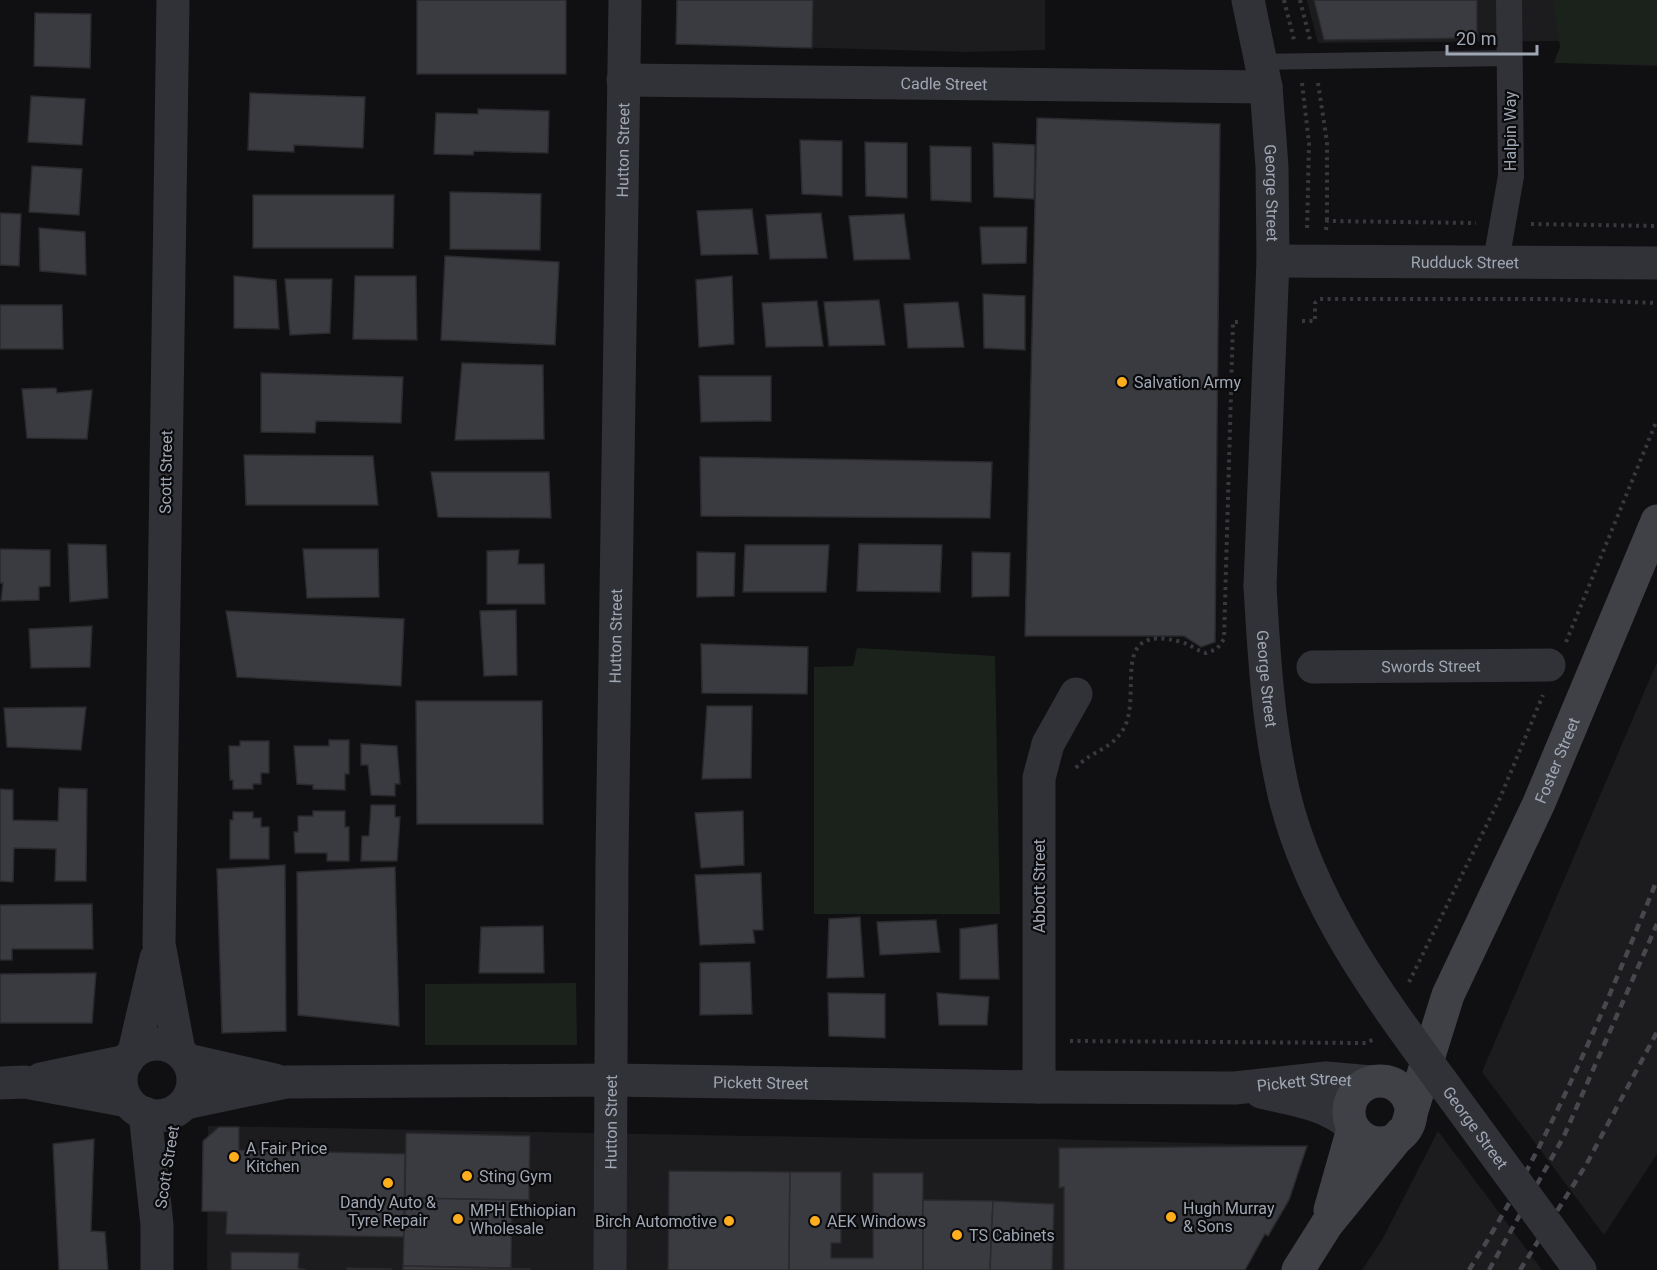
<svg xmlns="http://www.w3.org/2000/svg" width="1657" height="1270" font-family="Roboto,sans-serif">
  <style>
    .built { fill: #1c1c1f }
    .green { fill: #1a221b }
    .building { fill: #3a3b40; stroke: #2a2a2e; stroke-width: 1.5 }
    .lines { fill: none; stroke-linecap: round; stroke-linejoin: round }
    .path { stroke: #37393e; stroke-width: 4; stroke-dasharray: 3 4.5; stroke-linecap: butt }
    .service { stroke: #313237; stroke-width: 16 }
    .pedestrian { stroke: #313237; stroke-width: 26 }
    .minor { stroke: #313237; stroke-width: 33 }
    .tertiary { stroke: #313237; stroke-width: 33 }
    .secondary { stroke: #3f4147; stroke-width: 33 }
    .rail { stroke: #46484e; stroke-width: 4.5; stroke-dasharray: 8 6; stroke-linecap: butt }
    .tertiary-bridge { stroke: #313237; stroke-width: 33 }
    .poi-dot { fill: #feae1c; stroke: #0b0b0d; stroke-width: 2 }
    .labels { text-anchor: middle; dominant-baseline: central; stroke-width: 4.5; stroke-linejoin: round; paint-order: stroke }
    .street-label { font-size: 16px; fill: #a0a7b4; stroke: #0b0b0d }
    .poi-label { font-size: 16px; fill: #a0a7b4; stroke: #0b0b0d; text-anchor: start }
  </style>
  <rect width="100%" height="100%" fill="#101012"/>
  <g class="built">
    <polygon points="676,0 1045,0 1045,50 966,52 676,44"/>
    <polygon points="1307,0 1657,0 1657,66 1565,63 1560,41 1318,43"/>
    <polygon points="1657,662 1657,1154 1604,1235 1482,1072"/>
    <polygon points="208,1126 921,1139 1053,1139 1307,1146 1236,1270 207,1270"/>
    <polygon points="1438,1131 1542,1270 1362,1270 1382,1240"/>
  </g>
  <g class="green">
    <polygon points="1553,0 1657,0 1657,65 1554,63 1560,47"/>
    <polygon points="857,648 995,656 1000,914 814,914 814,667 853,666"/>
    <polygon points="576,983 577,1045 425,1045 425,984"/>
  </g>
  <g class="building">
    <rect x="417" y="0" width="149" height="74"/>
    <polygon points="677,0 813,0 812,48 676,44"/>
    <polygon points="1314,0 1477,0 1477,38 1324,40"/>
    <polygon points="35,13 91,14 90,68 34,66"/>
    <polygon points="250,93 365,97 363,148 294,145 294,152 248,150"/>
    <polygon points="31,96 85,99 82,145 28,142"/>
    <polygon points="478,109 549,111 548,153 474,151 473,155 434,154 436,113 478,114"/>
    <polygon points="1037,118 1220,124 1215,642 1201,647 1184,636 1025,636"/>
    <polygon points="800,140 842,141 842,196 802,194"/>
    <polygon points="865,142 907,143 907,198 866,196"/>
    <polygon points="993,143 1035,145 1034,199 994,197"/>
    <polygon points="930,146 971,147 971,202 931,200"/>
    <polygon points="32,166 82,169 79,215 29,212"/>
    <polygon points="450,192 541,194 540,250 450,249"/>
    <polygon points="253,195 394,195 393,248 253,248"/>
    <polygon points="752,209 758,254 701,255 697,211"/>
    <polygon points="0,213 21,214 19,266 0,265"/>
    <polygon points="821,213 827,258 770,259 766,215"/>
    <polygon points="904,214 910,259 854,260 849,216"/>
    <polygon points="980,227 1027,227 1026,263 982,264"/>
    <polygon points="39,228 85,232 86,275 40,271"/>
    <polygon points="445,256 559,262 555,345 441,340"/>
    <polygon points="234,276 276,280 279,329 234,328"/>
    <polygon points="355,276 416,276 417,340 353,339"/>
    <polygon points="732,276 734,344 699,347 696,280"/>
    <polygon points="285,279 332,279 330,333 290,335"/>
    <polygon points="983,294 1025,296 1025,350 984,348"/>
    <polygon points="879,300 885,345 829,346 824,302"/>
    <polygon points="817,301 823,346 766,347 762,303"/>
    <polygon points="958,302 964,347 908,348 904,304"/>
    <polygon points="0,305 62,305 63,349 0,349"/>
    <polygon points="462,363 543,365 544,439 455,440"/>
    <polygon points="261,373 403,377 401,423 316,421 315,433 261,432"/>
    <polygon points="699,376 771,376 771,421 701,422"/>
    <polygon points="56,388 57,393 92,390 87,439 27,438 22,389"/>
    <polygon points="244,455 373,456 378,505 246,505"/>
    <polygon points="700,457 992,462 990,518 701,516"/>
    <polygon points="431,472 549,472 551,518 438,517"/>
    <polygon points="68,544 106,545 108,598 70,602"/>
    <polygon points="859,544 942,545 940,592 857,591"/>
    <polygon points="745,545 829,545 826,592 743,592"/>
    <polygon points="0,549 50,550 50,586 39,587 39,600 1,601 3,583 0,583"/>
    <polygon points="303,549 378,549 379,597 307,598"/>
    <polygon points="519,550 518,564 544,564 545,604 487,604 487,551"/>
    <polygon points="697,552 735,553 734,596 697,597"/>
    <polygon points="972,552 1010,553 1009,596 972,597"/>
    <polygon points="516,610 517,675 484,676 480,611"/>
    <polygon points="226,611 404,619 401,686 237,677"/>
    <polygon points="92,626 90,667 31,668 29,629"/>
    <polygon points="701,644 808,647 807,694 702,693"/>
    <polygon points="416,701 542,701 543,824 417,824"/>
    <polygon points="707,706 752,706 751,778 702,779"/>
    <polygon points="86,707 81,750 7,747 4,708"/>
    <polygon points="329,740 349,740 349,774 345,774 345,790 313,789 313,785 297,784 294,746 329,746"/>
    <polygon points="240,741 269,741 269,773 261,773 261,784 253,784 253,789 233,789 233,780 230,780 229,746 240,746"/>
    <polygon points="361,744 397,746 400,784 395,784 395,796 371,795 368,765 361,765"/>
    <polygon points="59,788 87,789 86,881 55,881 56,849 14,848 13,882 0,881 0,789 13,790 13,820 58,821"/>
    <polygon points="371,805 395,805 395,817 400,817 397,861 361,861 362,836 369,836"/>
    <polygon points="313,811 345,811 345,827 349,827 349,861 327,861 327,853 295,853 294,832 298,832 298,816 313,816"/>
    <polygon points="743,811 744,865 701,868 695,813"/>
    <polygon points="233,812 253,812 253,818 261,818 261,827 269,827 269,859 230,859 230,820 233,820"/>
    <polygon points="285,865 286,1031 222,1033 217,869"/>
    <polygon points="395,867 399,1026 298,1015 297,872"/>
    <polygon points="761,873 763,930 753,930 755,943 700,945 695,875"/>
    <polygon points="92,904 93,949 12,949 12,960 0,960 0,905"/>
    <polygon points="860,917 864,977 827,978 829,919"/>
    <polygon points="936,920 940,952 880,955 877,922"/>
    <polygon points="997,924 999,979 960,979 960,929"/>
    <polygon points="543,926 544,973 479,973 481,927"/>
    <polygon points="750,962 752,1014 700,1015 700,963"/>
    <polygon points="96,973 92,1023 0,1023 0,974"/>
    <polygon points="828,993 885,994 885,1038 829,1036"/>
    <polygon points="937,993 989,997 987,1025 939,1025"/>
    <polygon points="219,1127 239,1127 239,1150 405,1154 404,1237 226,1234 227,1212 202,1211 203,1141"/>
    <polygon points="406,1133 530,1136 529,1200 405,1198"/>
    <polygon points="94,1139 91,1231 105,1232 108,1270 59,1270 53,1144"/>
    <polygon points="1307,1146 1289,1200 1268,1236 1265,1234 1245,1270 1064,1270 1064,1187 1059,1188 1059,1148"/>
    <polygon points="669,1171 790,1172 789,1270 668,1270"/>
    <polygon points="790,1172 841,1172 841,1243 831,1243 831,1258 873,1258 873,1173 923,1173 923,1270 789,1270"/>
    <polygon points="405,1198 512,1200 511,1268 403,1266"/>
    <polygon points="923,1200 993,1201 990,1270 923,1270"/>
    <polygon points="993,1201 1054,1204 1052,1270 990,1270"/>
    <polygon points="231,1252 299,1253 298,1268 306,1270 231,1270"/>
    <polygon points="403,1266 530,1269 530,1270 403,1270"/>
    <polygon points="347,1268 391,1269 391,1270 347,1270"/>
  </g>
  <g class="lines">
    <g class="path">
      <polyline points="1284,0 1294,40"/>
      <polyline points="1300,0 1310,40"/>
      <polyline points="1302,83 1309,143 1307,231"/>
      <polyline points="1318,83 1327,142 1327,221"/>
      <polyline points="1531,224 1657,226"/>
      <polyline points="1326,230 1327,221 1476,223"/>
      <polyline points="1302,321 1315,321 1315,303 1320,299 1550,299 1657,303"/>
      <polyline points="1566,642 1657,420"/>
      <path d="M1076,768C1091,750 1111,751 1124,728C1143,693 1107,622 1181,642C1190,644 1197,651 1206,653L1217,649L1224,639L1233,322H1240"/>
      <polyline points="1409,982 1500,798 1543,695"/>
      <polyline points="1070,1041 1366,1043 1374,1039"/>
    </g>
    <polyline class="service" points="1260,62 1510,58"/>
    <polyline class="pedestrian" points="1496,261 1511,176 1509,0"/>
    <g class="minor">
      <polyline points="173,0 159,944 179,1051"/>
      <path id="s1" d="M623,80L1266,87"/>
      <path id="s2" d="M1313,667L1549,665"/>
      <circle cx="157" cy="1080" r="36"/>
      <polyline points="134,1052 156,958"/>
      <polyline points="188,1060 275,1080"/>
      <polyline points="41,1079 127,1061"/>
      <polyline points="0,1083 25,1082 128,1101"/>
      <polyline points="1039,1087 1039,778 1048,744 1076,694"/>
      <path d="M1261,1092C1294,1100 1326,1103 1352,1126"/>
      <path id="s3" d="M185,1103L286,1082L611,1080L1039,1087L1235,1088L1326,1078L1372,1082"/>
      <polyline points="145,1113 157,1225 157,1270"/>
      <path id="s4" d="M610,1270L612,857L625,0"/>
    </g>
    <g class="tertiary">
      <path id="s5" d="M1248,0L1266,87L1272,167L1273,261L1260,586"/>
      <path id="s6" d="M1273,261L1657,263"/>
    </g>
    <g class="secondary">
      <circle cx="1380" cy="1112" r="31"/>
      <path id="s7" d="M1408,1123L1448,995L1539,803L1657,521"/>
      <polyline points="1330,1210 1353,1129"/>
      <polyline points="1298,1270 1327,1224 1401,1133"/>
    </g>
    <g class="rail">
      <path d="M1469,1270C1547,1148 1603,1013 1657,880"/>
      <polyline points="1489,1270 1564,1136 1657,924"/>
      <polyline points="1520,1270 1586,1165 1657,1032"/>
    </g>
    <path class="tertiary-bridge" id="s8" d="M1260,586C1264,656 1268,725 1284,794C1311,906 1381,999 1448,1090C1492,1150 1536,1210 1580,1270"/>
  </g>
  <g class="poi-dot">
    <circle cx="1122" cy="382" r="6"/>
    <circle cx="234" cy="1157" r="6"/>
    <circle cx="467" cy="1176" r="6"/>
    <circle cx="388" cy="1183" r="6"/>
    <circle cx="1171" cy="1217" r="6"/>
    <circle cx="458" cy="1219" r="6"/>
    <circle cx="729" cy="1221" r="6"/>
    <circle cx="815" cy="1221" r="6"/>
    <circle cx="957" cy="1235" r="6"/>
  </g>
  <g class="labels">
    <g class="street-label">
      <text stroke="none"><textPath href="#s1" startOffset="321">Cadle Street</textPath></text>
      <text transform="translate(1510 131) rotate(-90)">Halpin Way</text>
      <text stroke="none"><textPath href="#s4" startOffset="1120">Hutton Street</textPath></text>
      <text stroke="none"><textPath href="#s5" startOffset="195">George Street</textPath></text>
      <text stroke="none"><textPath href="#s6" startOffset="192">Rudduck Street</textPath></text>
      <text transform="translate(166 472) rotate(-89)">Scott Street</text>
      <text stroke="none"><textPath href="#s4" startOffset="634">Hutton Street</textPath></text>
      <text stroke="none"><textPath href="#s2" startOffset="118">Swords Street</textPath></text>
      <text stroke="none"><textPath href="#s8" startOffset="93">George Street</textPath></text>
      <text stroke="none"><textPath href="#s7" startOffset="393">Foster Street</textPath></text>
      <text transform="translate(1039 886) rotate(-90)">Abbott Street</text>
      <text stroke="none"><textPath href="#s3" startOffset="578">Pickett Street</textPath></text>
      <text stroke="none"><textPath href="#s3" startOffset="1122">Pickett Street</textPath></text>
      <text stroke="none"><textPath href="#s4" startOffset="148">Hutton Street</textPath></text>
      <text stroke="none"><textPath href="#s8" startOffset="597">George Street</textPath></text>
      <text transform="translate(167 1167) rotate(-81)">Scott Street</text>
    </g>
    <g class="poi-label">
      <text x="1134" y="382">Salvation Army</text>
      <text x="246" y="1148">A Fair Price<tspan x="246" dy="18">Kitchen</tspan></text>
      <text x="479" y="1176">Sting Gym</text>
      <text x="388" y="1202" text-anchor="middle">Dandy Auto &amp;<tspan x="388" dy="18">Tyre Repair</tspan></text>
      <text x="1183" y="1208">Hugh Murray<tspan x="1183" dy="18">&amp; Sons</tspan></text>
      <text x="470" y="1210">MPH Ethiopian<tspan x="470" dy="18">Wholesale</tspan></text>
      <text x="717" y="1221" text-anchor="end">Birch Automotive</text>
      <text x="827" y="1221">AEK Windows</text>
      <text x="969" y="1235">TS Cabinets</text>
    </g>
  </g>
  <path d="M1447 45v9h90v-9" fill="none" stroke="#a0a7b4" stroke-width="3"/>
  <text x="1456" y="45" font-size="18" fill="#a0a7b4" stroke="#0b0b0d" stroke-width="4.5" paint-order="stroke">20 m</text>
</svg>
